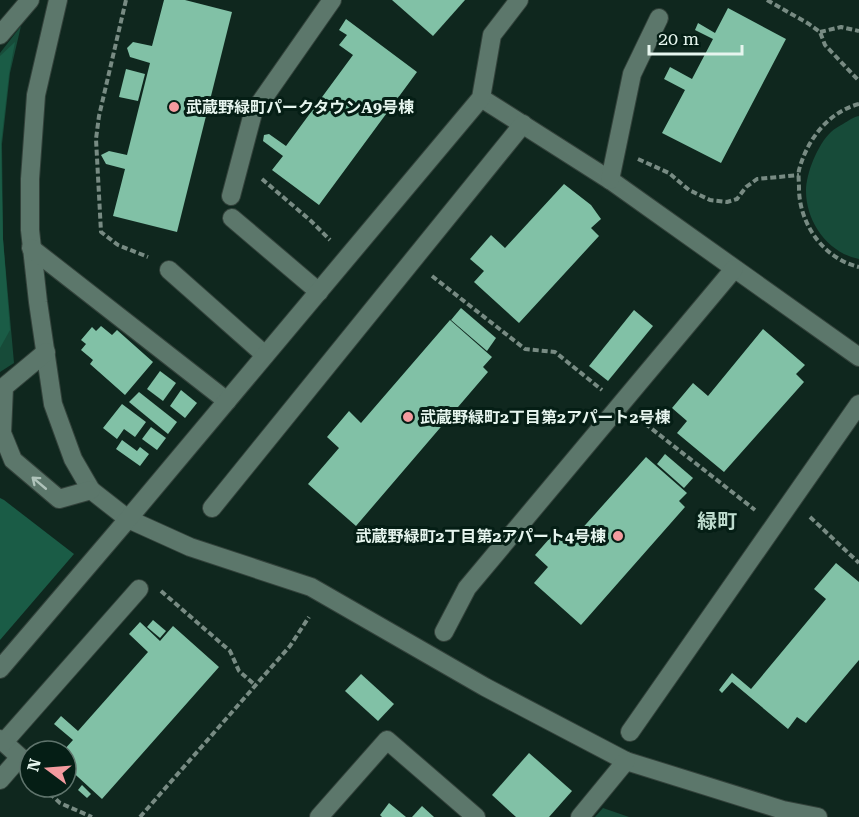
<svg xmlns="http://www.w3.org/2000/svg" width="859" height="817" font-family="'Roboto Serif','Noto Sans JP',serif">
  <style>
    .green { fill: #174b39 }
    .forest { fill: #1a5c46 }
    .building { fill: #81c1a6 }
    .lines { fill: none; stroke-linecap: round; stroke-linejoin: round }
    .minor-casing { stroke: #33423b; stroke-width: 20 }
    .path { stroke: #788b83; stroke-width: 4; stroke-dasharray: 6 3; stroke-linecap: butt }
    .minor { stroke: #5c776b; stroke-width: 18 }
    .oneway { stroke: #afc3ba }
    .poi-dot { fill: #f49b9f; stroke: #051e15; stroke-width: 2 }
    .labels { text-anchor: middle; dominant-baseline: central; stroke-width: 6; stroke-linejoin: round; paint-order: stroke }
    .poi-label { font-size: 16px; font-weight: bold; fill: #e6f5ee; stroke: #051e15; text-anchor: start }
    .quarter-label { font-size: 20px; font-weight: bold; fill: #bedcce; stroke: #051e15 }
  </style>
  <rect width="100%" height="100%" fill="#0f271e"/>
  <g class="green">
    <polygon points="21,26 10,73 2,144 3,239 14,363 0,372 0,53"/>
    <path d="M859,116V259C828,253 806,222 806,191C806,173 818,144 831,132C834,129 839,126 843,124C848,121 853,117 859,116Z"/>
    <polygon points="603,808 629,817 595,817"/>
  </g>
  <g class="forest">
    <polygon points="15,42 9,74 1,144 3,239 10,330 0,348 0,56"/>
    <polygon points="0,498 4,500 74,554 0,640"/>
  </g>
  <g class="building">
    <polygon points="164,0 185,0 232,12 177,232 113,216 125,169 106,164 101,155 109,151 127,155 150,63 130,57 127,48 133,42 152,46"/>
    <polygon points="392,0 465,0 433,36"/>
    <polygon points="728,8 786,39 721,163 662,133 685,90 664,79 670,67 692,79 713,39 695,30 698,23 715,33"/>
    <polygon points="346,19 417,72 319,205 272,170 283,156 263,141 264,135 269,134 286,146 353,55 339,45 347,35 339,30"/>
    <polygon points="126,69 145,74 138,101 119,97"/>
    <polygon points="564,184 591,205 601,219 591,228 599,236 519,323 474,282 484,271 470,259 491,235 505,248"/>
    <polygon points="461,308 496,338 487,351 451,320"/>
    <polygon points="634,310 653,326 608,381 589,366"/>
    <polygon points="450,320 492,357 483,367 488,372 356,526 308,484 339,448 327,437 349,411 361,423"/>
    <polygon points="101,326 112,335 117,330 153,362 125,395 90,364 93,360 81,350 86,344 81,340 92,327 96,331"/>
    <polygon points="763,329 805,365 796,374 804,382 724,472 677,433 687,421 672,408 693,383 708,396"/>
    <polygon points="160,371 176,383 163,401 147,389"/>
    <polygon points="181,390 197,403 185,418 170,406"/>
    <polygon points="139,392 177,422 168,434 129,402"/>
    <polygon points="122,404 146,422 135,437 124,429 117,439 103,428"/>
    <polygon points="151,427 166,438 157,450 142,439"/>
    <polygon points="122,440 137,451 140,447 149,454 140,466 116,449"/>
    <polygon points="665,454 693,478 684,488 657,464"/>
    <polygon points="646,457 687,493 679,501 685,507 581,625 534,583 548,567 535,555 557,530 570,542"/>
    <polygon points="836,563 859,582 859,660 806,723 797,717 788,729 732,682 722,693 719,690 732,673 751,689 826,599 814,589"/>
    <polygon points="153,620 166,631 160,638 147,627"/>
    <polygon points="140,622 160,641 173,626 219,667 102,799 66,766 66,751 63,751 73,740 54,724 61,716 78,731 148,652 129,634"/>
    <polygon points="361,674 394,704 378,721 345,691"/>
    <polygon points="529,753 572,791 549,817 516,817 492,795"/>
    <polygon points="82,785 91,794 87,798 78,790"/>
    <polygon points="389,803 406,817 382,817 380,815"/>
    <polygon points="422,806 434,817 412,817"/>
  </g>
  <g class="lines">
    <defs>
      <g id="minor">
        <polyline points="58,0 36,95 30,179 30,230 38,302 53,404 73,459 91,490 128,519 190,547 311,587 485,687 626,761 783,810 818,817"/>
        <polyline points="0,35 30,0"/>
        <polyline points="481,98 613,182 859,357"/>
        <polyline points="610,180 632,74 659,18"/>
        <polyline points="231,196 253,113 332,0"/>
        <polyline points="232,218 319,292"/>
        <polyline points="31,248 227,401"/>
        <polyline points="169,270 265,355"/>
        <polyline points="46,352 4,387 2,433 13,460 59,499 91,490"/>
        <polyline points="212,508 523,124"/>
        <polyline points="444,632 467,588 734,269"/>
        <polyline points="0,669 128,519 481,98 492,35 519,0"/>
        <polyline points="630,732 859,404"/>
        <polyline points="0,739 20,757 0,780"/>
        <polyline points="4,742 139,589"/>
        <polyline points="319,817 387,740 476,817"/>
        <polyline points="580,817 626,761"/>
      </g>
    </defs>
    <use href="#minor" class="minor-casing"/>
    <g class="path">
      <polyline points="126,0 99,116 96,139 101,232 118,245 148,257"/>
      <polyline points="767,0 809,24 820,32 825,45 859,81"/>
      <polyline points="820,32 841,27 859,31"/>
      <path d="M859,104C828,112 807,140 799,170C798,175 799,182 799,188C799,224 824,259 859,267"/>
      <polyline points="638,159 669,173 689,190 710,200 727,202 737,199 746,187 757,179 799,175"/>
      <polyline points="262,179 311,221 330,240"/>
      <polyline points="432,276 525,349 555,352 602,390"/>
      <polyline points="638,418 755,510"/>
      <polyline points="810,517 859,563"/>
      <polyline points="161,591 230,651 239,671 256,686"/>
      <polyline points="43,787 60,803 92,817"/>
      <polyline points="140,817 290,646 309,617"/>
    </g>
    <use href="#minor" class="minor"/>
  </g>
  <defs><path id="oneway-shaft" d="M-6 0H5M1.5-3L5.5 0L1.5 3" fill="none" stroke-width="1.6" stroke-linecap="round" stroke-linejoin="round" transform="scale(1.5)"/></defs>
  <use class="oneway" href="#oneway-shaft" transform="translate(39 483) rotate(-140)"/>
  <g class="poi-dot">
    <circle cx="174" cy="107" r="6"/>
    <circle cx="408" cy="417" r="6"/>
    <circle cx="618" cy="536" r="6"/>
  </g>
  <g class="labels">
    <g class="poi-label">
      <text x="186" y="107">武蔵野緑町パークタウンA9号棟</text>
      <text x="420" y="417">武蔵野緑町2丁目第2アパート2号棟</text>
      <text x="606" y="536" text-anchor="end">武蔵野緑町2丁目第2アパート4号棟</text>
    </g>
    <g class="quarter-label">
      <text x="717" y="521">緑町</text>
    </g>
  </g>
  <g transform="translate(48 769) rotate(286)"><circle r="28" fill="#051e15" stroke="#5f746c" stroke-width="1.5"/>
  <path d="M0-4.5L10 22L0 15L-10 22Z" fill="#f49b9f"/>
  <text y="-9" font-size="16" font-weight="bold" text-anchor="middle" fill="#e6f5ee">N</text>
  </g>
  <path d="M649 45v9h93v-9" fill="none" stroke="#e6f5ee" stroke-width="3"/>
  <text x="658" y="45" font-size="18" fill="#e6f5ee" stroke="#051e15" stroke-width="4.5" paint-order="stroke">20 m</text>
</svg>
